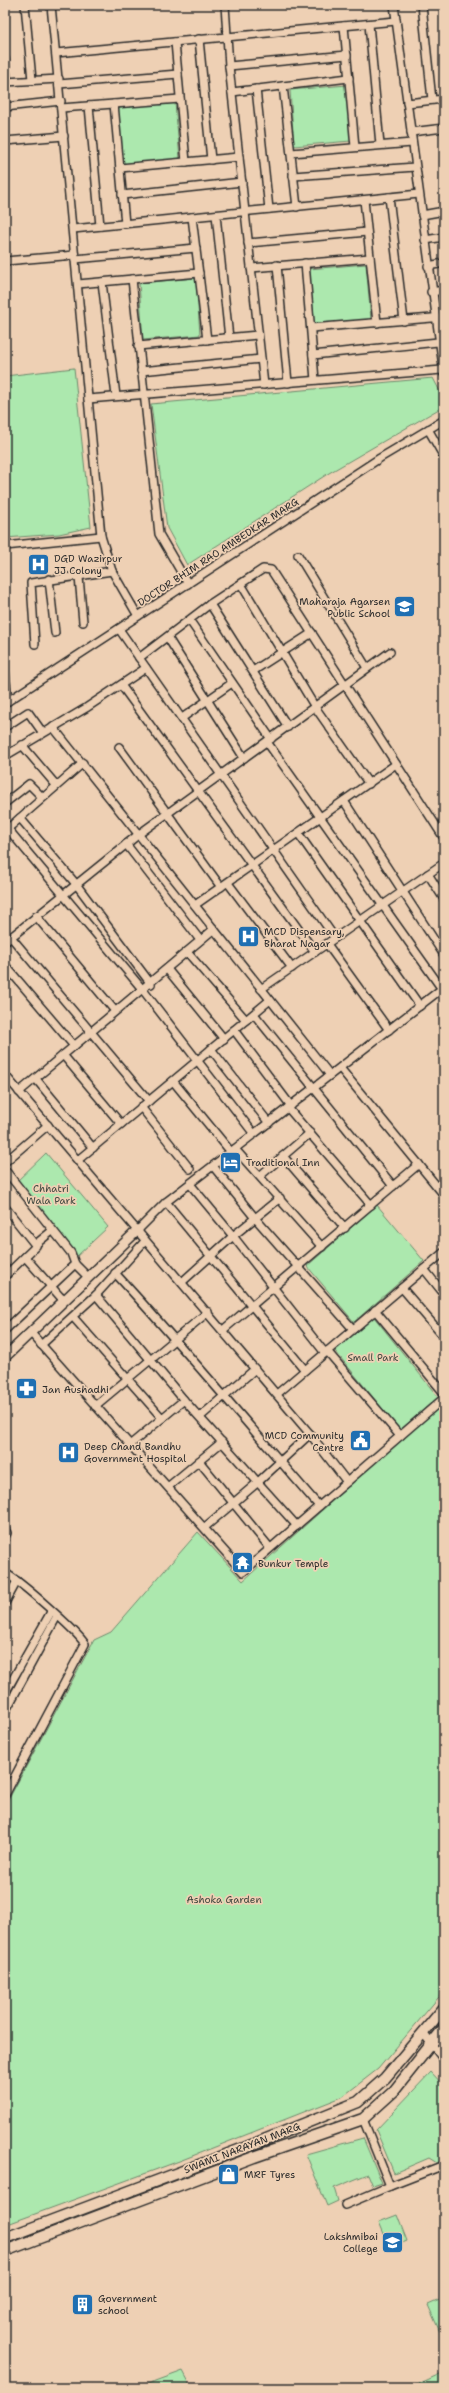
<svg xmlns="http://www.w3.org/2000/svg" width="449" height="2393" font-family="'Shantell Sans',sans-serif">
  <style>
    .green { fill: #ace8ae; stroke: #6c8a6c }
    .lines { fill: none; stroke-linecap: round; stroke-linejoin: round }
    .minor-casing { stroke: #2b2b2b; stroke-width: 10 }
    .tertiary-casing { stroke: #2b2b2b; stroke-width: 12 }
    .secondary-casing { stroke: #2b2b2b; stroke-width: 13 }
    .minor { stroke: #eed0b4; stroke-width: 7 }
    .tertiary { stroke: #eed0b4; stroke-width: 9 }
    .secondary { stroke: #eed0b4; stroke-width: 10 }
    .labels { text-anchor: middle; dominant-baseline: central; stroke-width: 3.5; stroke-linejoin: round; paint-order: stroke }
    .street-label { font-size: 10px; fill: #2b2b2b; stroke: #eed0b4 }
    .poi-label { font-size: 10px; fill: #2b2b2b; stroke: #eed0b4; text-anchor: start }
    .park-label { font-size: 10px; fill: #3e473f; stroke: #eed0b4 }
  </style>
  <rect width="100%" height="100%" fill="#eed0b4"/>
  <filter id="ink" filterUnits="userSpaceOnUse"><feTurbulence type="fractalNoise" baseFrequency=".025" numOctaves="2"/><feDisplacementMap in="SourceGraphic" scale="8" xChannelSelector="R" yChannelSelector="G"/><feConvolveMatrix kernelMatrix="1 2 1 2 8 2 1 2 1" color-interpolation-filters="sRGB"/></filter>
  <g filter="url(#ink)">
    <g class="green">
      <polygon points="347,85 351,141 294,146 290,90"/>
      <polygon points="175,103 180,159 123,164 118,108"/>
      <polygon points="366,264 371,320 314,325 309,269"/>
      <polygon points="196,278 200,335 143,340 139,283"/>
      <polygon points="74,368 91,527 59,534 5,538 5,376"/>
      <polygon points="433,378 444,399 444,406 329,473 187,565 167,528 151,404"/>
      <polygon points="46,1153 108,1227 76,1257 14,1184"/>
      <polygon points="377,1205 424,1261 354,1322 307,1266"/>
      <polygon points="374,1317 438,1397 400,1430 335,1351"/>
      <polygon points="444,1401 444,1991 378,2069 342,2097 182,2160 5,2225 5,1806 94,1640 111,1632 198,1532 243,1581"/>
      <polygon points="431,2072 444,2086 444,2160 437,2163 429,2158 394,2173 376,2130"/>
      <polygon points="363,2138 382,2183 373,2186 368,2174 334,2188 338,2201 327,2206 306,2154"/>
      <polygon points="397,2215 407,2241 390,2248 379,2222"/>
      <polygon points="444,2298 444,2338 443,2339 428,2305"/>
      <polygon points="183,2371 192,2388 137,2388"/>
      <polygon points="444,2372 444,2388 410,2388"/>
    </g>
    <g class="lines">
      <defs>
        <g id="minor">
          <polyline points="25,5 32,80"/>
          <polyline points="51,5 101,536 112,571 138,616"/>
          <polyline points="225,5 229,66 264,385"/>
          <polyline points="394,5 444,374"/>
          <polyline points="422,5 432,100"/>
          <polyline points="369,24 380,145"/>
          <polyline points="344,26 355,147"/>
          <polyline points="199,39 211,160"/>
          <polyline points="175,42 186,162"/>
          <polyline points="56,53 396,21"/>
          <polyline points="5,59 7,82"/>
          <polyline points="229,66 347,55"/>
          <polyline points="5,82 59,79"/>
          <polyline points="59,84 178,74"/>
          <polyline points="283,86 297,207"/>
          <polyline points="256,89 269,209"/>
          <polyline points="232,92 349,78"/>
          <polyline points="407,103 444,99"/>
          <polyline points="114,104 125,224"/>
          <polyline points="89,106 100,226"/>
          <polyline points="5,107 61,101"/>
          <polyline points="61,108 180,99"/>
          <polyline points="411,132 444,128"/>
          <polyline points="5,141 64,136"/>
          <polyline points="291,153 412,143"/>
          <polyline points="120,168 239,157"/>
          <polyline points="293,176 415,167"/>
          <polyline points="122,195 242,182"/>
          <polyline points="389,197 404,321"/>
          <polyline points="364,200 377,323"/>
          <polyline points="216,215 229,338"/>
          <polyline points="422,215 444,211"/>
          <polyline points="192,217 207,340"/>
          <polyline points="73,229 419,194"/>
          <polyline points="425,240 444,237"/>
          <polyline points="248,243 367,232"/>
          <polyline points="75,259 196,248"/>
          <polyline points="5,261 75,255"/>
          <polyline points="305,263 315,380"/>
          <polyline points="277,265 288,383"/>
          <polyline points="428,266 444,263"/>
          <polyline points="251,268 370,258"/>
          <polyline points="132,279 159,534 188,584"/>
          <polyline points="102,282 116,396"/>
          <polyline points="78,284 199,273"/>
          <polyline points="431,292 444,290"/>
          <polyline points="311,328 444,317"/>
          <polyline points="138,346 258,335"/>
          <polyline points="313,355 438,342"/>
          <polyline points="141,371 261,359"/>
          <polyline points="88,399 442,370"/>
          <polyline points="428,429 444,457"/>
          <polyline points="5,546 101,536"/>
          <polyline points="298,555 367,668"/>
          <polyline points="79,577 83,622"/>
          <polyline points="49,579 55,633"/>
          <polyline points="241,584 315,707 369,784"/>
          <polyline points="210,604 288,727"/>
          <polyline points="190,621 271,739"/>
          <polyline points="119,629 335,938"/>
          <polyline points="168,638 244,758"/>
          <polyline points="35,644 31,583 112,571"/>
          <polyline points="139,658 210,604 263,569 271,570 444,838"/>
          <polyline points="5,671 8,701"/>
          <polyline points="253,671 312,633"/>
          <polyline points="121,685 315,952"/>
          <polyline points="5,703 380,458 444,420"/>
          <polyline points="182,718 232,683"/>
          <polyline points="5,727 28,712 43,733"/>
          <polyline points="53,727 330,1075"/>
          <polyline points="267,742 442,989"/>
          <polyline points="22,745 56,785"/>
          <polyline points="119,747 221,887"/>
          <polyline points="5,756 86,708 146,668"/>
          <polyline points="344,801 444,955"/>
          <polyline points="5,803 29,784 42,797"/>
          <polyline points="20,818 76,884 151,984"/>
          <polyline points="8,829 143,990 254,1134"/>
          <polyline points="5,831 83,763"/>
          <polyline points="298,833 420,1006"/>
          <polyline points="126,844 200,940"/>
          <polyline points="428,874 444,899"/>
          <polyline points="228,883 292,968"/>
          <polyline points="195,905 396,764"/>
          <polyline points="36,916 115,1011"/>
          <polyline points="11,937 149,1101"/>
          <polyline points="5,942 139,834 390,652"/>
          <polyline points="327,944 389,1030"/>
          <polyline points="187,952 246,1020"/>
          <polyline points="5,965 74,1046"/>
          <polyline points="167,969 224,1039"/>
          <polyline points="261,989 444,863"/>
          <polyline points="254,1014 393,1186"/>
          <polyline points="234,1030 291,1106"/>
          <polyline points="211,1049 269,1123"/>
          <polyline points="63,1055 121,1124"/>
          <polyline points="340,1068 444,1195"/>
          <polyline points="5,1075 310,1434 347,1482"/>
          <polyline points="36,1079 93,1148"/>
          <polyline points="173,1081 231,1152"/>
          <polyline points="19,1092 214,929"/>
          <polyline points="141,1107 190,1169"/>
          <polyline points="288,1108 371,1205"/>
          <polyline points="235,1149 322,1247"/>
          <polyline points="283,1156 345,1228"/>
          <polyline points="78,1160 270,1000"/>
          <polyline points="5,1162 48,1125"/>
          <polyline points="213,1166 255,1218 353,1329"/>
          <polyline points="5,1170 71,1253 75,1264 88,1277"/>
          <polyline points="261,1175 310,1133"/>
          <polyline points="190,1184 233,1236 325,1353"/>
          <polyline points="166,1202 305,1370"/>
          <polyline points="5,1207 36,1246 5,1276"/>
          <polyline points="138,1230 166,1202 444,987"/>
          <polyline points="36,1244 52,1231"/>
          <polyline points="25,1257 64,1301"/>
          <polyline points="424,1269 444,1294"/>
          <path d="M115,1273C185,1349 251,1428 319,1506"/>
          <polyline points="182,1282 233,1236 280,1198"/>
          <polyline points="402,1288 444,1337"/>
          <polyline points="96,1295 184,1400 297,1526"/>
          <polyline points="375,1310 444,1393"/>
          <polyline points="73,1317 162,1418"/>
          <polyline points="5,1330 75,1264"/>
          <polyline points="223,1330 419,1164"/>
          <polyline points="31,1333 243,1572 444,1398"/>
          <polyline points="41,1345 96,1295 145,1241"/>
          <polyline points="327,1351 400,1436"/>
          <polyline points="277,1394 444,1252"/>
          <polyline points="95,1406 208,1312"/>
          <polyline points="200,1417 255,1369"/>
          <polyline points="131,1444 184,1400"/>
          <polyline points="199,1461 270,1548"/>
          <polyline points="169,1486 222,1442"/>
          <polyline points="205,1527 257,1483 310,1434"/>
          <polyline points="5,1529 7,1533 5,1538"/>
          <path d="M5,1573C20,1581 76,1630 85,1644L5,1795"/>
          <polyline points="5,1603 17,1581"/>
          <polyline points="5,1693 51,1612"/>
          <polyline points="5,1712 57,1616"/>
          <polyline points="423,2033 444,2060"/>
          <polyline points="363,2119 390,2186 444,2165"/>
          <polyline points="345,2205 390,2186"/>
        </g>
        <polyline id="tertiary" points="5,1357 138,1230"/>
        <g id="secondary">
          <polyline points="5,2238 244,2148 358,2102 385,2078 444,2008"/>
          <polyline points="5,2251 254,2157 363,2119 394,2091 444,2028"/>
        </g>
      </defs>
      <use href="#minor" class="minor-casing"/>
      <use href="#tertiary" class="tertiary-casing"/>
      <use href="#secondary" class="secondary-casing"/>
      <use href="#minor" class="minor"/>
      <use href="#tertiary" class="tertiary"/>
      <use href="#secondary" class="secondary"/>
    </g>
  </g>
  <defs>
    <symbol id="hospital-square" viewBox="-11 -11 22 22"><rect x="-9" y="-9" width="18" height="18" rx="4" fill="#1f6fb2" stroke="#eed0b4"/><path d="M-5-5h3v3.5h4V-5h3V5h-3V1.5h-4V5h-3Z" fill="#fff"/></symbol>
    <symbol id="school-square" viewBox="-11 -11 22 22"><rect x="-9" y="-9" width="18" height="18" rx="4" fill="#1f6fb2" stroke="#eed0b4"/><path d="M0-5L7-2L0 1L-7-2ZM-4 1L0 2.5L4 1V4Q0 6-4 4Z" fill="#fff"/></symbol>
    <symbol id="hotel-square" viewBox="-11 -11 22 22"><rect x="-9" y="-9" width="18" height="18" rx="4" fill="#1f6fb2" stroke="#eed0b4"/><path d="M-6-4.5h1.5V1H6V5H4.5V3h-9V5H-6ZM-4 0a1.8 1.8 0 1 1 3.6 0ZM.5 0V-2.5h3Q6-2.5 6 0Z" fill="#fff"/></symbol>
    <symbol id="pharmacy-square" viewBox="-11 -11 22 22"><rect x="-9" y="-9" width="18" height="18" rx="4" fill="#1f6fb2" stroke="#eed0b4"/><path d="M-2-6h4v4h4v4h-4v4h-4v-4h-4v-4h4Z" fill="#fff"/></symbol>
    <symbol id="civic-square" viewBox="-11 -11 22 22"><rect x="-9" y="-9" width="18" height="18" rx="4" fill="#1f6fb2" stroke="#eed0b4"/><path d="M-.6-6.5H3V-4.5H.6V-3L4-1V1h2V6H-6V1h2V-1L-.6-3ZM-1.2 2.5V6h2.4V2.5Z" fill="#fff"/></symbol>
    <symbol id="temple-square" viewBox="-11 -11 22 22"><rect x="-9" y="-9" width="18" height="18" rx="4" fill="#1f6fb2" stroke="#eed0b4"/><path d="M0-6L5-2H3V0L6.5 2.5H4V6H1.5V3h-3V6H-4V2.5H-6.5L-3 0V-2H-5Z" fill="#fff"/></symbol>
    <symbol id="shop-square" viewBox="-11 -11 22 22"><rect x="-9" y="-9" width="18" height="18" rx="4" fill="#1f6fb2" stroke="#eed0b4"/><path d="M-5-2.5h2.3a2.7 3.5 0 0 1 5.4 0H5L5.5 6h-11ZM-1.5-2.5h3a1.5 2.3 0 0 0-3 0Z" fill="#fff"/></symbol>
    <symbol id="university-square" viewBox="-11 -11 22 22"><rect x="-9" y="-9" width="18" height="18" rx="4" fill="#1f6fb2" stroke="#eed0b4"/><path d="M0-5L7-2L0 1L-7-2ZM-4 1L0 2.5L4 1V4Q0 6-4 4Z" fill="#fff"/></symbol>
    <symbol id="building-square" viewBox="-11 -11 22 22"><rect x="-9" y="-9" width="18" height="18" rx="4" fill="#1f6fb2" stroke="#eed0b4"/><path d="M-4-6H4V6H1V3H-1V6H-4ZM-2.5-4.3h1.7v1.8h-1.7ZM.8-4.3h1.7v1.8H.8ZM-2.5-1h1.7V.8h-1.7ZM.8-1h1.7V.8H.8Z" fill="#fff"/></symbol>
  </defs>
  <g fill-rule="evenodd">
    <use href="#hospital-square" x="26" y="552" width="25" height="25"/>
    <use href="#school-square" x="392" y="594" width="25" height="25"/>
    <use href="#hospital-square" x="236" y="924" width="25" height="25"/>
    <use href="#hotel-square" x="218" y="1150" width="25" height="25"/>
    <use href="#pharmacy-square" x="14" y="1376" width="25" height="25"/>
    <use href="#civic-square" x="348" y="1428" width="25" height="25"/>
    <use href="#hospital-square" x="56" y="1440" width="25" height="25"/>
    <use href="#temple-square" x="230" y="1550" width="25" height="25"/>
    <use href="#shop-square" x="216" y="2162" width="25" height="25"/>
    <use href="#university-square" x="380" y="2230" width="25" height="25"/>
    <use href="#building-square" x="70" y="2292" width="25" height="25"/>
  </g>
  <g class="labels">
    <g class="street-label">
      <text transform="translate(218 552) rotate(-33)">DOCTOR BHIM RAO AMBEDKAR MARG</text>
      <text transform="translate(242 2148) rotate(-21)">SWAMI NARAYAN MARG</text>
    </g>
    <g class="poi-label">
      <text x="54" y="558">DGD Wazirpur<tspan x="54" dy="12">JJ Colony</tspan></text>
      <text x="390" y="601" text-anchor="end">Maharaja Agarsen<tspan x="390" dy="12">Public School</tspan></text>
      <text x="264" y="931">MCD Dispensary,<tspan x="264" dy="12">Bharat Nagar</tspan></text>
      <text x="246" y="1162">Traditional Inn</text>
      <text x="42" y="1389">Jan Aushadhi</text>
      <text x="344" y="1435" text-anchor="end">MCD Community<tspan x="344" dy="12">Centre</tspan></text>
      <text x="84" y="1446">Deep Chand Bandhu<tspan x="84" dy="12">Government Hospital</tspan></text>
      <text x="258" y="1563">Bunkur Temple</text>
      <text x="244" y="2174">MRF Tyres</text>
      <text x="378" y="2236" text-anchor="end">Lakshmibai<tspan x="378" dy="12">College</tspan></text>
      <text x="98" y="2298">Government<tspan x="98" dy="12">school</tspan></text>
    </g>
    <g class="park-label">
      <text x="51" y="1188">Chhatri<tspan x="51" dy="12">Wala Park</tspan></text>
      <text x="373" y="1357">Small Park</text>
      <text x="224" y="1899">Ashoka Garden</text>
    </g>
  </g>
  <rect width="449" height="2393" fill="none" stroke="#eed0b4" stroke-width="20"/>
  <rect x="10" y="10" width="429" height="2373" fill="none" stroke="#2b2b2b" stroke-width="1.5" filter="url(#ink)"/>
</svg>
